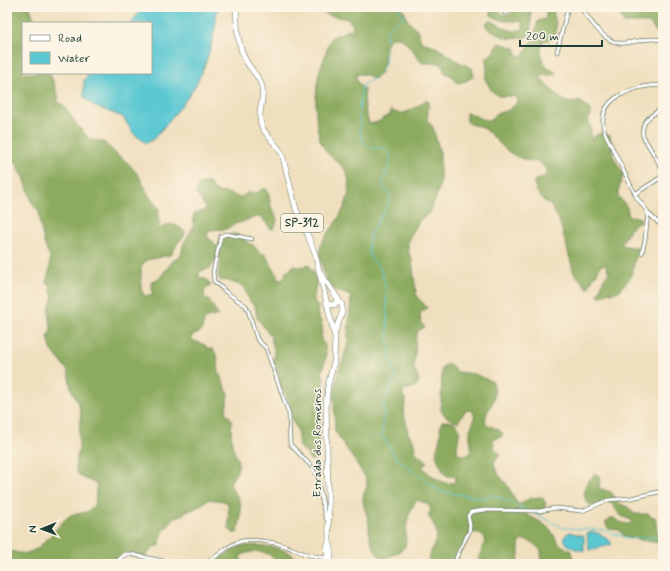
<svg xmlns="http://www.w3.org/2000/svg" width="670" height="571" font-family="Mynerve,sans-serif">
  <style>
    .forest { fill: #8cab5e; stroke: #567449 }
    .water { fill: #5bc8d2; stroke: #3d8283 }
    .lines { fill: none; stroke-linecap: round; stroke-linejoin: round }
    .stream { stroke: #5bc8d2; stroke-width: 1 }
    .street-casing { stroke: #687664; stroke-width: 4.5 }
    .primary-casing { stroke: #687664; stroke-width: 6 }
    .street { stroke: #fff; stroke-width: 3 }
    .primary { stroke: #fff; stroke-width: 5 }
    .labels { text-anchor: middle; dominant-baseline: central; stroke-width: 3; stroke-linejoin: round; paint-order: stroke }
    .shield { fill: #fcf5e5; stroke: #617469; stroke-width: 1 }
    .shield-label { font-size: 11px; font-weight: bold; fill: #1f3d34 }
    .street-label { font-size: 12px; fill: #1f3d34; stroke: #fcf5e5 }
  </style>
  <rect width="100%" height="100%" fill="#fcf5e5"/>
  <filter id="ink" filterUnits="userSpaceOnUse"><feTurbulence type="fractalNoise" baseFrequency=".025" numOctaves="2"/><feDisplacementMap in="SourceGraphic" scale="8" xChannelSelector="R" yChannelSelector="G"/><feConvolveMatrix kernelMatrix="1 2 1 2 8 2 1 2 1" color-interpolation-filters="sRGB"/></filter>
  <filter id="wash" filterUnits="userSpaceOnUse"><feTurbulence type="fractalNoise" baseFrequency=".012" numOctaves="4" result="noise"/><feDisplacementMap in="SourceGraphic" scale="16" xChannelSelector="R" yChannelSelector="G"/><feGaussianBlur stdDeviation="0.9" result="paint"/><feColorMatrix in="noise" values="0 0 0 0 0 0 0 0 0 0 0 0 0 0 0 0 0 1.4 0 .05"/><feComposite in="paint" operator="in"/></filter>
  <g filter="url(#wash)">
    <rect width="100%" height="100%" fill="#f0dfbe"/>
    <g class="forest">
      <path d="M7,7H30L35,23H23V73H50L59,98H58L57,101L63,105L78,126L89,139L92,140L101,141L106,144L114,152L129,164L139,176L149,196L159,209L158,217L160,223L158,229H160C169,221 177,224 185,232V235L177,244L171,255L146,260L141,267V288L144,296L153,294L151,281L158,280L172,262L181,255L184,243L193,227L194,214L203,211L206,208L202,201L196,195L197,191L200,183H209C211,185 212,189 215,191C219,194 228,191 237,197H241L249,192L257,193L262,189H266L268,192L271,207L277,219L276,225L272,230L261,217C253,216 243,223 234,224V225L226,229L209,230L207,236L218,247L221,246C224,235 234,230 243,238C244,239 247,242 248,243C249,244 252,244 254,246C256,248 258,252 260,254H265L276,273L278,280L284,279L286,272L290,270L294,265L297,267L305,266L308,264C312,269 317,279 316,285C315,293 311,300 318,307L317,314C325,328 322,326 321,340L325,345L326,356L322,373L324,377L323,386L320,395L321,405L320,410L319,439L315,447L314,460H310L306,452L299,447L297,428L294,424L291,415L292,413L287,397L281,385L278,372L274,364V349L270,335L257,318L255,305L251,303L243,286L228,281L220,280L218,275L221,261L218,258L216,259L211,268L201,271L199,273V277L206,279L211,286L205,288L204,298L209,300L218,315L207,318L204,321L202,329L199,333L191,336L192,340L205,345L208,349H213L218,358L217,361L218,364L219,373L228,393L226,413L232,420L231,427L232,445L238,462V467L237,471L230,483C231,491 238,494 240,502C242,510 240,526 237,533H233L229,529L228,503L224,501L209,499C202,504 194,511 186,511L183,515L174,517L160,537V546L153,547L146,556L127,552L121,555L108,564H17L9,560L7,556L9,552C14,550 15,553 20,553C23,554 27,553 29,552C40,551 59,524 68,517C74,511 87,517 94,505C97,500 95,489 97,484L81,477L76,471V462L79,449V431L81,414L79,405L71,389L68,371L51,349L49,341L48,336L51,330L49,312L50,305L53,297L51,292L50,284H47L46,282L50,269V257L44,243L40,223L39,211L33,205L24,177L18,169V166L10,157L7,159Z"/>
      <path d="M316,7H401L405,13L407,20L417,29L421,42C426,44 432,44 436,47C448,55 459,63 472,68L474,76L466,81L457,83L452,76L445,73L442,65L439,63H422C416,56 411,47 404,41C398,35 390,35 387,44C383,55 387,75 372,79C368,74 363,73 356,75C356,80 359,86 364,89L365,110L369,123C377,125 382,118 390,115L391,110C403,119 416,107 426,100L429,102L427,120L433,127L440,153V184L436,197L429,213L420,220L409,238L408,242V251L412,260L416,293L418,298L427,307L426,309L422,311L420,314L421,323L425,327L418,331L416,335L414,368L419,380L416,387L405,390L403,392V396L406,401L403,413L406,421L408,433L413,440L416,453L427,461L425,465L423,464L422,465C425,472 438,481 446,483C449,484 451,483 455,482L456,477L452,476H448C443,474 443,470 441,466C433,453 437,451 440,437C441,431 439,426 442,421C469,421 456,437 457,452L461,455H469C474,448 469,441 470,433C470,423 477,424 473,411L469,410L465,411L458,422C451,421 445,416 441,411L442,368L445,365H450L458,372L474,374L493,382C494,387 496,396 493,402C489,410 484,414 486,424C491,428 498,427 503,434L501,437L493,439L494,448L500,454L498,458L495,460L494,464L498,474L508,486L516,502L519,504L523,503L530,498L542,497L546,504L543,512L539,514L526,511L527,515L539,521L550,529L559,544L571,551L575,564H542L541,551C536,545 527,536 519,542V555L517,564H496L491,561H483L478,559C480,551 486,545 485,537L475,532L470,534L469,539L454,564H428C430,543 446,538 428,516L431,510L428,504L417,500C410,509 406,521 406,533C405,538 407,541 405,546C400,554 390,554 385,561C376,555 370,542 369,531C369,527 369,523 368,519C365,507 359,499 367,487L366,478L335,431L334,395L339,369L342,364L347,347L351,296L334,290L326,282C325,272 319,261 320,250C321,241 327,235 332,228C341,215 350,201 349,184C348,163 333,163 324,148C313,131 315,92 319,73C320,67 324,61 325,56C327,50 328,44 331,38L348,30H352L353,26L348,19L328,15Z"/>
      <path d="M491,7H498L502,14L511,15L514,7H531V34L524,38C518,37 513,40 508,38C502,37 493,31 487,28L486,24L488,21C500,21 508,37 524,28L523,24L520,21C509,21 501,22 491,15Z"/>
      <path d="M546,7H552C554,14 560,34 553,39C551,40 546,40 543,41C540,48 540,59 546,66C549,69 553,70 556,73L552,75H544L540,78C543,82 562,101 567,102C571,104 576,102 579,100L590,110L591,115L588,120C592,128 590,134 592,141L595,136L603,132L607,135H610L613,156L623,173L622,179L618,191V196L627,207L629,217L633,216L640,218L641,219L640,221L633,225L622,242V245L631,247H637L638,255L635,259L631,277L619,291L612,293L608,292L601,296L598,295L604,278L609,273L605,264L600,266L596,275L593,278L588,289L574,273L560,223L552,207L541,198L536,190L534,185V181L540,179L546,175C547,170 544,165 539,162C537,161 533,161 530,161C525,160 517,157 512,154C501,147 493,135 482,127C478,125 474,126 470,124C466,122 466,117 466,113C474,113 480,121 490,120L496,114L509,110L516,104L517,100L515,96H499L492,91L485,79L487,71L486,59L495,51L496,46L499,43L515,48L518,56H522C532,45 534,35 538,21L546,19Z"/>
      <polygon points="616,7 663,7 663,30 659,35 649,23 624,23"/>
      <path d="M595,474L599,476L600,480L599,488L611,492L620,504L628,507L634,514H649L651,517H655L657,531L662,539L657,542H652L627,537L624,536L619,530L609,529L606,525V521L610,518H614C619,522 623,524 630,524L632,521L620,515L612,504L608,502H604L592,506L586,501C582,489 586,482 595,474Z"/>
      <path d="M240,546C256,544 286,546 297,559L276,560C273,559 271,555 268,554C259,550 249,551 240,556L242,564H211Z"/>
    </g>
    <g class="water">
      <path d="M143,7H217C216,37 205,73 188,97C177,112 164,126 153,140L146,143L133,133L123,117L94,106L84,97V80L90,73H151V23H131Z"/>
      <path d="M569,532L584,536V551C576,549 565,547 564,537Z"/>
      <path d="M594,532C601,534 606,537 611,542V545L589,550L587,533Z"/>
    </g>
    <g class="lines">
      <g class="stream">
        <path d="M397,7L400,11L404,14L405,16C399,21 391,24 387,30L385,63L376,78L367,82L362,86L359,110L360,133L364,142L371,148H385L390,154L391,160L382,184L385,190L391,195L387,206L370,234L368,250L370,257L380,268L384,280L386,288L388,335L391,363L396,375L384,405L382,435L396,458L439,491L482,498L493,495L525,509"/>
        <polyline points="532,512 563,528 605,530 629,539 645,537 663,539"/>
      </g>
    </g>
  </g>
  <g filter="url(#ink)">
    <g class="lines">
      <defs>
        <g id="street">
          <polyline points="500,7 505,13 510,11 513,7"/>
          <path d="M580,7C590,19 602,41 619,43C625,44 632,42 638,41C646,39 656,38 663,41"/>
          <polyline points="557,52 568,7"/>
          <path d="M663,85C636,85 593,97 605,133L637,198L650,215L663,227"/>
          <path d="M663,108C651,115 640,121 643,136L663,170"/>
          <polyline points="635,194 663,176"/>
          <polyline points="252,239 226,234 221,236 213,272 214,281 226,292 246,306 249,313 257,339 266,348 289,414 290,444 311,466 317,476 325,516 327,520"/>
          <polyline points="642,253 645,240 648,213"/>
          <polyline points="7,562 11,564"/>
          <polyline points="113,564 126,554 130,554 177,564"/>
          <path d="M202,564C216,560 225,546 239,542C250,538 274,542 285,546C291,548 297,551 303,553C311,556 319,557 327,558"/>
          <polyline points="454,564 458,553 469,532 470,525 468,516 471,512 484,510 539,511 556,508 582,511 608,500 631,498 663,491"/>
        </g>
        <g id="primary">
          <path d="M236,7C237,26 237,44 246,61C251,70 260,77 262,87C265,100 256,114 262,127C267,137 277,144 282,154L296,209L307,233L315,254L335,337L334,362L328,385L326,404L329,541L327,548L328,564"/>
          <polyline points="320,272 342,305 342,313 334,334"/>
          <polyline points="327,304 335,305 337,297"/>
          <polyline points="329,542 331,547 331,564"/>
        </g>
      </defs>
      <use href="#street" class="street-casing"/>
      <use href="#primary" class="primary-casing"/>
      <use href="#street" class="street"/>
      <use href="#primary" class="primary"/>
    </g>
  </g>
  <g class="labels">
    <rect class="shield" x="281" y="214" width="42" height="18" rx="3"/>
    <g class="shield-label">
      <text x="302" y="223">SP-312</text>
    </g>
    <g class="street-label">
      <text transform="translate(318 443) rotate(-90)">Estrada dos Romeiros</text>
    </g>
  </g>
  <rect width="670" height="571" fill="none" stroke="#fcf5e5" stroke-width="24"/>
  <rect x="22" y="22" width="130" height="52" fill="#fcf5e5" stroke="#a4ab9e"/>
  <rect x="30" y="35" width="20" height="6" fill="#ffffff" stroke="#a4ab9e"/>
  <text x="58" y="42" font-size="12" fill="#1f3d34">Road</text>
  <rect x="30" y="52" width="20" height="12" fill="#5bc8d2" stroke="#a4ab9e"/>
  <text x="58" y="62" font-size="12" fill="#1f3d34">Water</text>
  <g transform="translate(42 529) rotate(269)" stroke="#fcf5e5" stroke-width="3" paint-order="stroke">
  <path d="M0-3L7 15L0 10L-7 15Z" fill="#1f3d34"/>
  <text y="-6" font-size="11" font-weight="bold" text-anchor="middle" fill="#1f3d34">N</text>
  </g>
  <path d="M520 40v6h82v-6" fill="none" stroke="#1f3d34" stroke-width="2"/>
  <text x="526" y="40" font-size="12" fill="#1f3d34" stroke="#fcf5e5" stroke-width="3" paint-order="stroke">200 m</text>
</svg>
